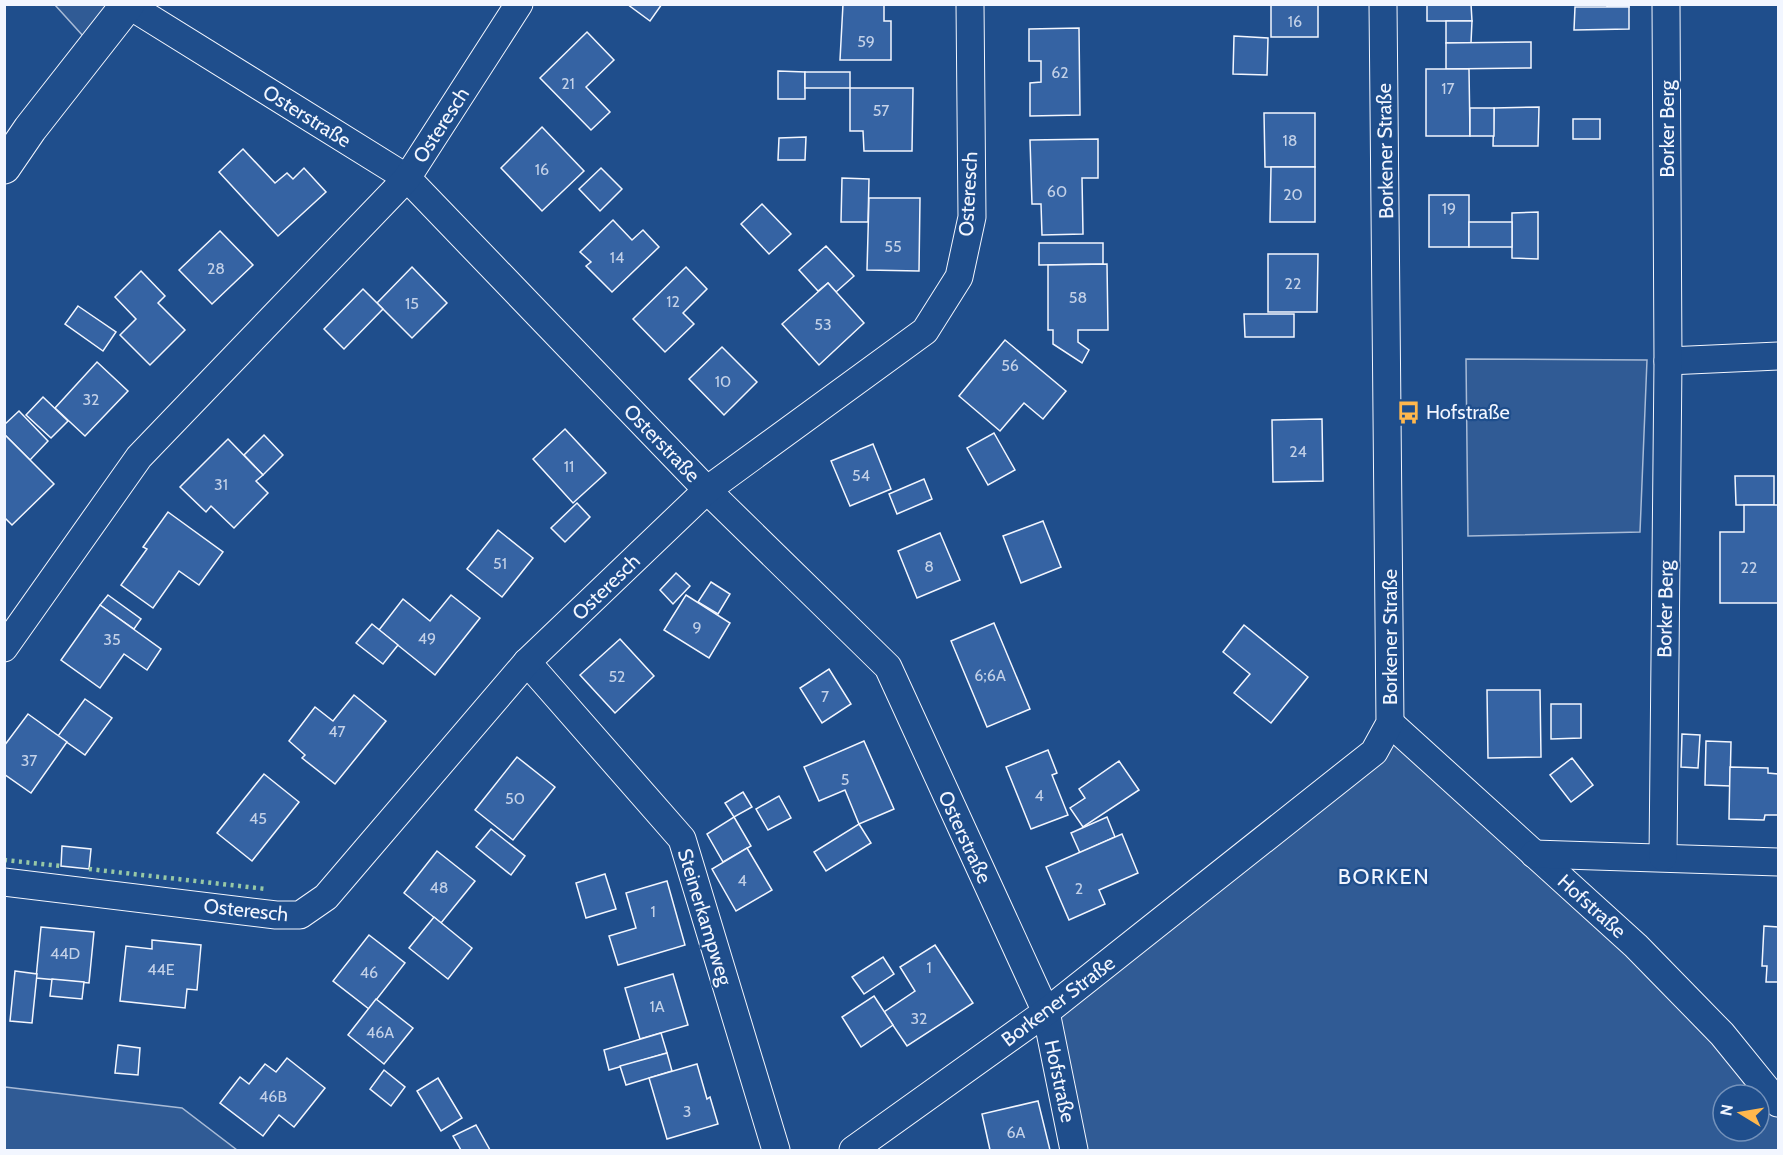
<svg xmlns="http://www.w3.org/2000/svg" width="1783" height="1155" font-family="Cabin,sans-serif">
  <style>
    .green { fill: #305b95; stroke: #a8bbd7; stroke-width: 1.5; fill-rule: evenodd }
    .building { fill: #3563a3; stroke: #f2f6ff; stroke-width: 1.5 }
    .lines { fill: none; stroke-linecap: round; stroke-linejoin: round }
    .street-casing { stroke: #f2f6ff; stroke-width: 29 }
    .secondary-casing { stroke: #f2f6ff; stroke-width: 35 }
    .street { stroke: #1f4e8c; stroke-width: 27 }
    .secondary { stroke: #1f4e8c; stroke-width: 33 }
    .hedge { stroke: #97c8a6; stroke-width: 4.5; stroke-dasharray: 3 4.5; stroke-linecap: butt }
    .labels { text-anchor: middle; dominant-baseline: central; stroke-width: 4.5; stroke-linejoin: round; paint-order: stroke }
    .number-label { font-size: 16px; fill: #c3d1e8 }
    .street-label { font-size: 20px; fill: #f2f6ff; stroke: #1f4e8c }
    .poi-label { font-size: 20px; fill: #f2f6ff; stroke: #1f4e8c; text-anchor: start }
    .quarter-label { font-size: 22px; letter-spacing: 1.5px; fill: #f2f6ff; stroke: #1f4e8c }
  </style>
  <rect width="100%" height="100%" fill="#1f4e8c"/>
  <g class="green">
    <polygon points="55,5 127,5 94,48"/>
    <polygon points="1466,359 1647,360 1640,532 1468,536"/>
    <path d="M1390,723L1778,1103V1150H1074L1046,1012ZM1723,1095H1759V1131H1723Z"/>
    <polygon points="5,1087 182,1108 237,1150 5,1150"/>
  </g>
  <g class="building">
    <polygon points="627,4 662,4 650,21"/>
    <polygon points="843,4 884,4 884,21 891,21 891,60 840,60"/>
    <rect x="1271" y="4" width="47" height="33"/>
    <polygon points="1427,4 1471,4 1472,21 1427,21"/>
    <rect x="1607" y="4" width="22" height="3"/>
    <polygon points="1575,7 1629,7 1629,29 1574,30"/>
    <polygon points="1446,21 1472,21 1471,43 1446,43"/>
    <polygon points="1079,28 1080,115 1030,116 1030,83 1041,82 1041,61 1029,61 1029,29"/>
    <polygon points="587,32 614,60 586,87 610,112 591,130 540,78"/>
    <polygon points="1234,36 1268,38 1267,75 1233,74"/>
    <polygon points="1531,42 1531,68 1446,69 1446,43"/>
    <polygon points="1426,69 1469,69 1470,136 1426,136"/>
    <polygon points="778,71 805,72 805,99 778,99"/>
    <rect x="805" y="72" width="45" height="16"/>
    <polygon points="850,88 913,88 912,151 864,151 863,131 850,131"/>
    <polygon points="1539,107 1538,146 1493,146 1494,108"/>
    <rect x="1470" y="108" width="24" height="28"/>
    <polygon points="1264,113 1315,113 1315,167 1265,167"/>
    <rect x="1573" y="119" width="27" height="20"/>
    <polygon points="542,127 584,171 542,211 501,168"/>
    <polygon points="806,137 805,160 778,160 779,138"/>
    <polygon points="1098,139 1098,178 1082,178 1083,234 1042,235 1041,204 1032,204 1030,140"/>
    <polygon points="243,149 275,183 287,173 293,179 304,168 326,192 278,236 219,172"/>
    <polygon points="1271,167 1315,167 1315,222 1270,222"/>
    <polygon points="601,168 622,189 600,211 579,189"/>
    <polygon points="842,178 869,179 868,222 841,222"/>
    <rect x="1429" y="195" width="40" height="52"/>
    <polygon points="869,198 920,198 919,271 867,270"/>
    <polygon points="762,204 791,234 769,254 741,224"/>
    <polygon points="1538,212 1538,259 1512,258 1512,213"/>
    <polygon points="613,220 632,240 643,230 659,247 612,292 586,266 591,262 580,252"/>
    <rect x="1469" y="222" width="43" height="25"/>
    <polygon points="220,231 253,265 212,304 179,270"/>
    <polygon points="1039,243 1103,243 1103,264 1039,265"/>
    <polygon points="826,246 854,276 836,292 828,283 818,291 799,270"/>
    <polygon points="1268,254 1318,254 1317,312 1268,312"/>
    <polygon points="1107,264 1108,330 1078,330 1078,342 1089,350 1082,363 1053,344 1053,330 1048,330 1048,265"/>
    <polygon points="412,267 447,303 412,338 377,303"/>
    <polygon points="686,267 707,289 683,313 694,324 665,352 633,319"/>
    <polygon points="141,271 165,296 158,303 185,330 150,365 120,335 136,319 115,297"/>
    <polygon points="828,283 864,323 819,365 782,324"/>
    <polygon points="363,289 383,309 344,349 324,329"/>
    <polygon points="78,306 116,332 103,351 65,324"/>
    <polygon points="1244,314 1294,314 1294,337 1245,337"/>
    <polygon points="1005,340 1066,391 1043,419 1024,403 1000,431 959,396"/>
    <polygon points="722,347 757,382 724,415 689,379"/>
    <polygon points="97,362 128,391 85,436 55,408"/>
    <polygon points="43,397 68,421 51,438 26,415"/>
    <polygon points="19,411 48,441 30,460 4,434 4,425"/>
    <polygon points="1322,419 1323,481 1273,482 1272,420"/>
    <polygon points="565,429 606,473 573,503 533,459"/>
    <polygon points="994,433 1015,470 988,485 967,448"/>
    <polygon points="4,434 54,484 12,525 4,517"/>
    <polygon points="264,435 283,455 263,475 244,455"/>
    <polygon points="228,439 263,475 256,481 268,493 234,528 211,506 206,512 180,487"/>
    <polygon points="873,444 891,489 850,506 831,461"/>
    <polygon points="1735,476 1774,476 1774,505 1736,505"/>
    <polygon points="924,479 932,499 897,514 889,494"/>
    <polygon points="577,503 590,517 565,542 551,528"/>
    <polygon points="1744,505 1778,505 1778,603 1720,603 1720,532 1744,532"/>
    <polygon points="168,512 223,552 199,585 179,571 153,608 121,585 147,549 143,547"/>
    <polygon points="1043,521 1061,567 1021,583 1003,536"/>
    <polygon points="498,530 533,558 502,597 467,569"/>
    <polygon points="940,533 960,580 917,598 898,551"/>
    <polygon points="676,573 690,586 673,604 660,590"/>
    <polygon points="711,582 730,594 718,614 698,602"/>
    <polygon points="108,595 141,619 134,629 100,605"/>
    <polygon points="451,595 480,618 435,675 379,630 403,599 430,621"/>
    <polygon points="686,595 730,623 709,658 664,630"/>
    <polygon points="100,605 161,649 147,670 124,654 100,688 61,660"/>
    <polygon points="994,623 1030,709 987,727 951,641"/>
    <polygon points="372,624 398,645 383,664 356,643"/>
    <polygon points="1244,625 1308,677 1271,723 1234,693 1250,674 1223,652"/>
    <polygon points="620,639 654,676 615,713 580,675"/>
    <polygon points="829,669 851,704 822,723 800,688"/>
    <polygon points="1487,690 1540,690 1541,757 1488,758"/>
    <polygon points="354,695 386,721 335,784 302,758 305,755 289,741 315,707 333,721"/>
    <polygon points="85,699 112,718 85,755 58,736"/>
    <polygon points="1551,704 1581,704 1581,738 1551,739"/>
    <polygon points="28,714 67,742 31,793 4,774 4,746"/>
    <polygon points="1682,734 1700,735 1698,768 1681,767"/>
    <polygon points="864,741 894,809 859,824 845,790 819,801 804,767"/>
    <polygon points="1706,741 1731,742 1730,786 1705,785"/>
    <polygon points="1048,750 1057,773 1052,775 1068,815 1031,829 1006,767"/>
    <polygon points="517,757 555,787 513,840 475,810"/>
    <polygon points="1572,758 1593,785 1571,802 1550,775"/>
    <polygon points="1119,761 1139,790 1083,827 1070,808 1085,798 1079,789"/>
    <polygon points="1730,767 1768,768 1768,773 1778,774 1778,815 1765,815 1764,820 1729,819"/>
    <polygon points="264,774 299,802 252,861 217,833"/>
    <polygon points="743,792 752,807 734,817 725,803"/>
    <polygon points="779,796 791,818 768,830 756,809"/>
    <polygon points="734,817 751,846 723,862 707,834"/>
    <polygon points="1107,817 1115,837 1080,853 1071,833"/>
    <polygon points="859,824 871,843 826,871 814,852"/>
    <polygon points="491,829 525,856 511,875 476,847"/>
    <polygon points="1122,834 1138,873 1099,890 1105,904 1069,920 1046,867"/>
    <polygon points="62,846 91,849 89,869 61,866"/>
    <polygon points="747,848 772,890 736,911 712,869"/>
    <polygon points="437,851 475,881 441,923 404,893"/>
    <polygon points="605,874 616,909 586,918 576,883"/>
    <polygon points="667,881 685,945 618,965 609,936 636,928 626,893"/>
    <polygon points="434,917 472,948 448,979 409,948"/>
    <polygon points="1764,926 1778,927 1778,982 1766,982 1767,966 1762,966"/>
    <polygon points="41,927 94,932 89,983 36,978"/>
    <polygon points="369,935 405,963 369,1009 333,981"/>
    <polygon points="152,940 201,945 197,990 187,989 185,1008 120,1001 126,946 152,949"/>
    <polygon points="935,945 973,1003 907,1046 884,1012 915,991 900,967"/>
    <polygon points="883,957 894,974 864,994 852,977"/>
    <polygon points="15,971 37,974 32,1023 10,1021"/>
    <polygon points="673,974 688,1025 640,1039 625,988"/>
    <polygon points="52,979 84,982 82,999 50,996"/>
    <polygon points="874,996 893,1025 861,1047 842,1017"/>
    <polygon points="376,999 413,1028 384,1064 348,1035"/>
    <polygon points="661,1033 667,1053 609,1070 604,1050"/>
    <polygon points="118,1045 140,1048 138,1075 115,1073"/>
    <polygon points="667,1053 672,1071 626,1085 620,1066"/>
    <polygon points="287,1058 325,1088 294,1127 279,1115 263,1136 220,1103 240,1077 249,1084 265,1064 276,1072"/>
    <polygon points="697,1064 707,1099 710,1097 718,1124 667,1139 649,1078"/>
    <polygon points="384,1070 405,1087 391,1106 370,1089"/>
    <polygon points="438,1078 462,1118 441,1131 417,1091"/>
    <polygon points="1038,1101 1050,1150 990,1150 982,1114"/>
    <polygon points="476,1125 490,1150 461,1150 453,1136"/>
  </g>
  <g class="lines">
    <defs>
      <g id="street">
        <polyline points="127,4 407,178 707,490 888,667 1046,1012 1074,1150"/>
        <polyline points="1668,361 1778,356"/>
        <polyline points="4,648 139,457 407,178 519,4"/>
        <polyline points="527,662 682,839 776,1150"/>
        <polyline points="1390,723 1636,946 1722,1034 1778,1103"/>
        <polyline points="1534,854 1778,862"/>
        <polyline points="1663,857 1668,361 1666,4"/>
        <polyline points="4,882 276,915 300,915 326,897 527,662 707,490 925,331 959,277 972,217 970,4"/>
        <polyline points="853,1150 1046,1012 1374,752 1390,723 1383,4"/>
      </g>
      <polyline id="secondary" points="4,167 30,129 128,4"/>
    </defs>
    <use href="#street" class="street-casing"/>
    <use href="#secondary" class="secondary-casing"/>
    <use href="#street" class="street"/>
    <use href="#secondary" class="secondary"/>
    <g class="hedge">
      <polyline points="4,860 61,866"/>
      <polyline points="89,869 266,889"/>
    </g>
  </g>
  <defs>
    <symbol id="bus-bare" viewBox="-9 -9 18 18"><path d="M-5-6H5V4H4V6H2V4H-2V6H-4V4H-5ZM-3.5-4V0h7V-4ZM-3.5 1.2v1.5H-2V1.2ZM2 1.2v1.5H3.5V1.2Z" fill="#ffb74d" stroke="#1f4e8c" stroke-width="2.5" paint-order="stroke"/></symbol>
  </defs>
  <g fill-rule="evenodd">
    <use href="#bus-bare" x="1392" y="396" width="33" height="33"/>
  </g>
  <g class="labels">
    <g class="number-label">
      <text x="1295" y="21">16</text>
      <text x="866" y="41">59</text>
      <text x="1060" y="72">62</text>
      <text x="568" y="83">21</text>
      <text x="1448" y="88">17</text>
      <text x="881" y="110">57</text>
      <text x="1290" y="140">18</text>
      <text x="542" y="169">16</text>
      <text x="1057" y="191">60</text>
      <text x="1293" y="194">20</text>
      <text x="1449" y="208">19</text>
      <text x="893" y="246">55</text>
      <text x="617" y="257">14</text>
      <text x="216" y="268">28</text>
      <text x="1293" y="283">22</text>
      <text x="1078" y="297">58</text>
      <text x="673" y="301">12</text>
      <text x="412" y="303">15</text>
      <text x="823" y="324">53</text>
      <text x="1010" y="365">56</text>
      <text x="723" y="381">10</text>
      <text x="91" y="399">32</text>
      <text x="1298" y="451">24</text>
      <text x="569" y="466">11</text>
      <text x="861" y="475">54</text>
      <text x="221" y="484">31</text>
      <text x="500" y="563">51</text>
      <text x="929" y="566">8</text>
      <text x="1749" y="567">22</text>
      <text x="697" y="627">9</text>
      <text x="427" y="638">49</text>
      <text x="112" y="639">35</text>
      <text x="990" y="675">6;6A</text>
      <text x="617" y="676">52</text>
      <text x="825" y="696">7</text>
      <text x="337" y="731">47</text>
      <text x="29" y="760">37</text>
      <text x="845" y="779">5</text>
      <text x="1039" y="795">4</text>
      <text x="515" y="798">50</text>
      <text x="258" y="818">45</text>
      <text x="742" y="880">4</text>
      <text x="439" y="887">48</text>
      <text x="1079" y="888">2</text>
      <text x="653" y="911">1</text>
      <text x="65" y="953">44D</text>
      <text x="929" y="967">1</text>
      <text x="161" y="969">44E</text>
      <text x="369" y="972">46</text>
      <text x="657" y="1006">1A</text>
      <text x="919" y="1018">32</text>
      <text x="380" y="1032">46A</text>
      <text x="273" y="1096">46B</text>
      <text x="687" y="1111">3</text>
      <text x="1016" y="1132">6A</text>
    </g>
    <g class="street-label">
      <text transform="translate(307 116) rotate(32)">Osterstraße</text>
      <text transform="translate(441 125) rotate(-57)">Osteresch</text>
      <text transform="translate(1667 129) rotate(-90)">Borker Berg</text>
      <text transform="translate(1385 151) rotate(-91)">Borkener Straße</text>
      <text transform="translate(968 194) rotate(-87)">Osteresch</text>
      <text transform="translate(662 443) rotate(46)">Osterstraße</text>
      <text transform="translate(606 587) rotate(-44)">Osteresch</text>
      <text transform="translate(1665 609) rotate(-89)">Borker Berg</text>
      <text transform="translate(1390 637) rotate(-90)">Borkener Straße</text>
      <text transform="translate(965 837) rotate(65)">Osterstraße</text>
      <text transform="translate(1592 906) rotate(42)">Hofstraße</text>
      <text transform="translate(246 910) rotate(6)">Osteresch</text>
      <text transform="translate(705 917) rotate(73)">Steinerkampweg</text>
      <text transform="translate(1058 1001) rotate(-37)">Borkener Straße</text>
      <text transform="translate(1060 1081) rotate(78)">Hofstraße</text>
    </g>
    <g class="poi-label">
      <text x="1426" y="412">Hofstraße</text>
    </g>
    <g class="quarter-label">
      <text x="1384" y="876">BORKEN</text>
    </g>
  </g>
  <rect width="1783" height="1155" fill="none" stroke="#f2f6ff" stroke-width="12"/>
  <g transform="translate(1741 1113) rotate(281)"><circle r="28" fill="#1f4e8c" stroke="#7391ba" stroke-width="1.5"/>
  <path d="M0-4.5L10 22L0 15L-10 22Z" fill="#ffb74d"/>
  <text y="-9" font-size="16" font-weight="bold" text-anchor="middle" fill="#f2f6ff">N</text>
  </g>
</svg>
